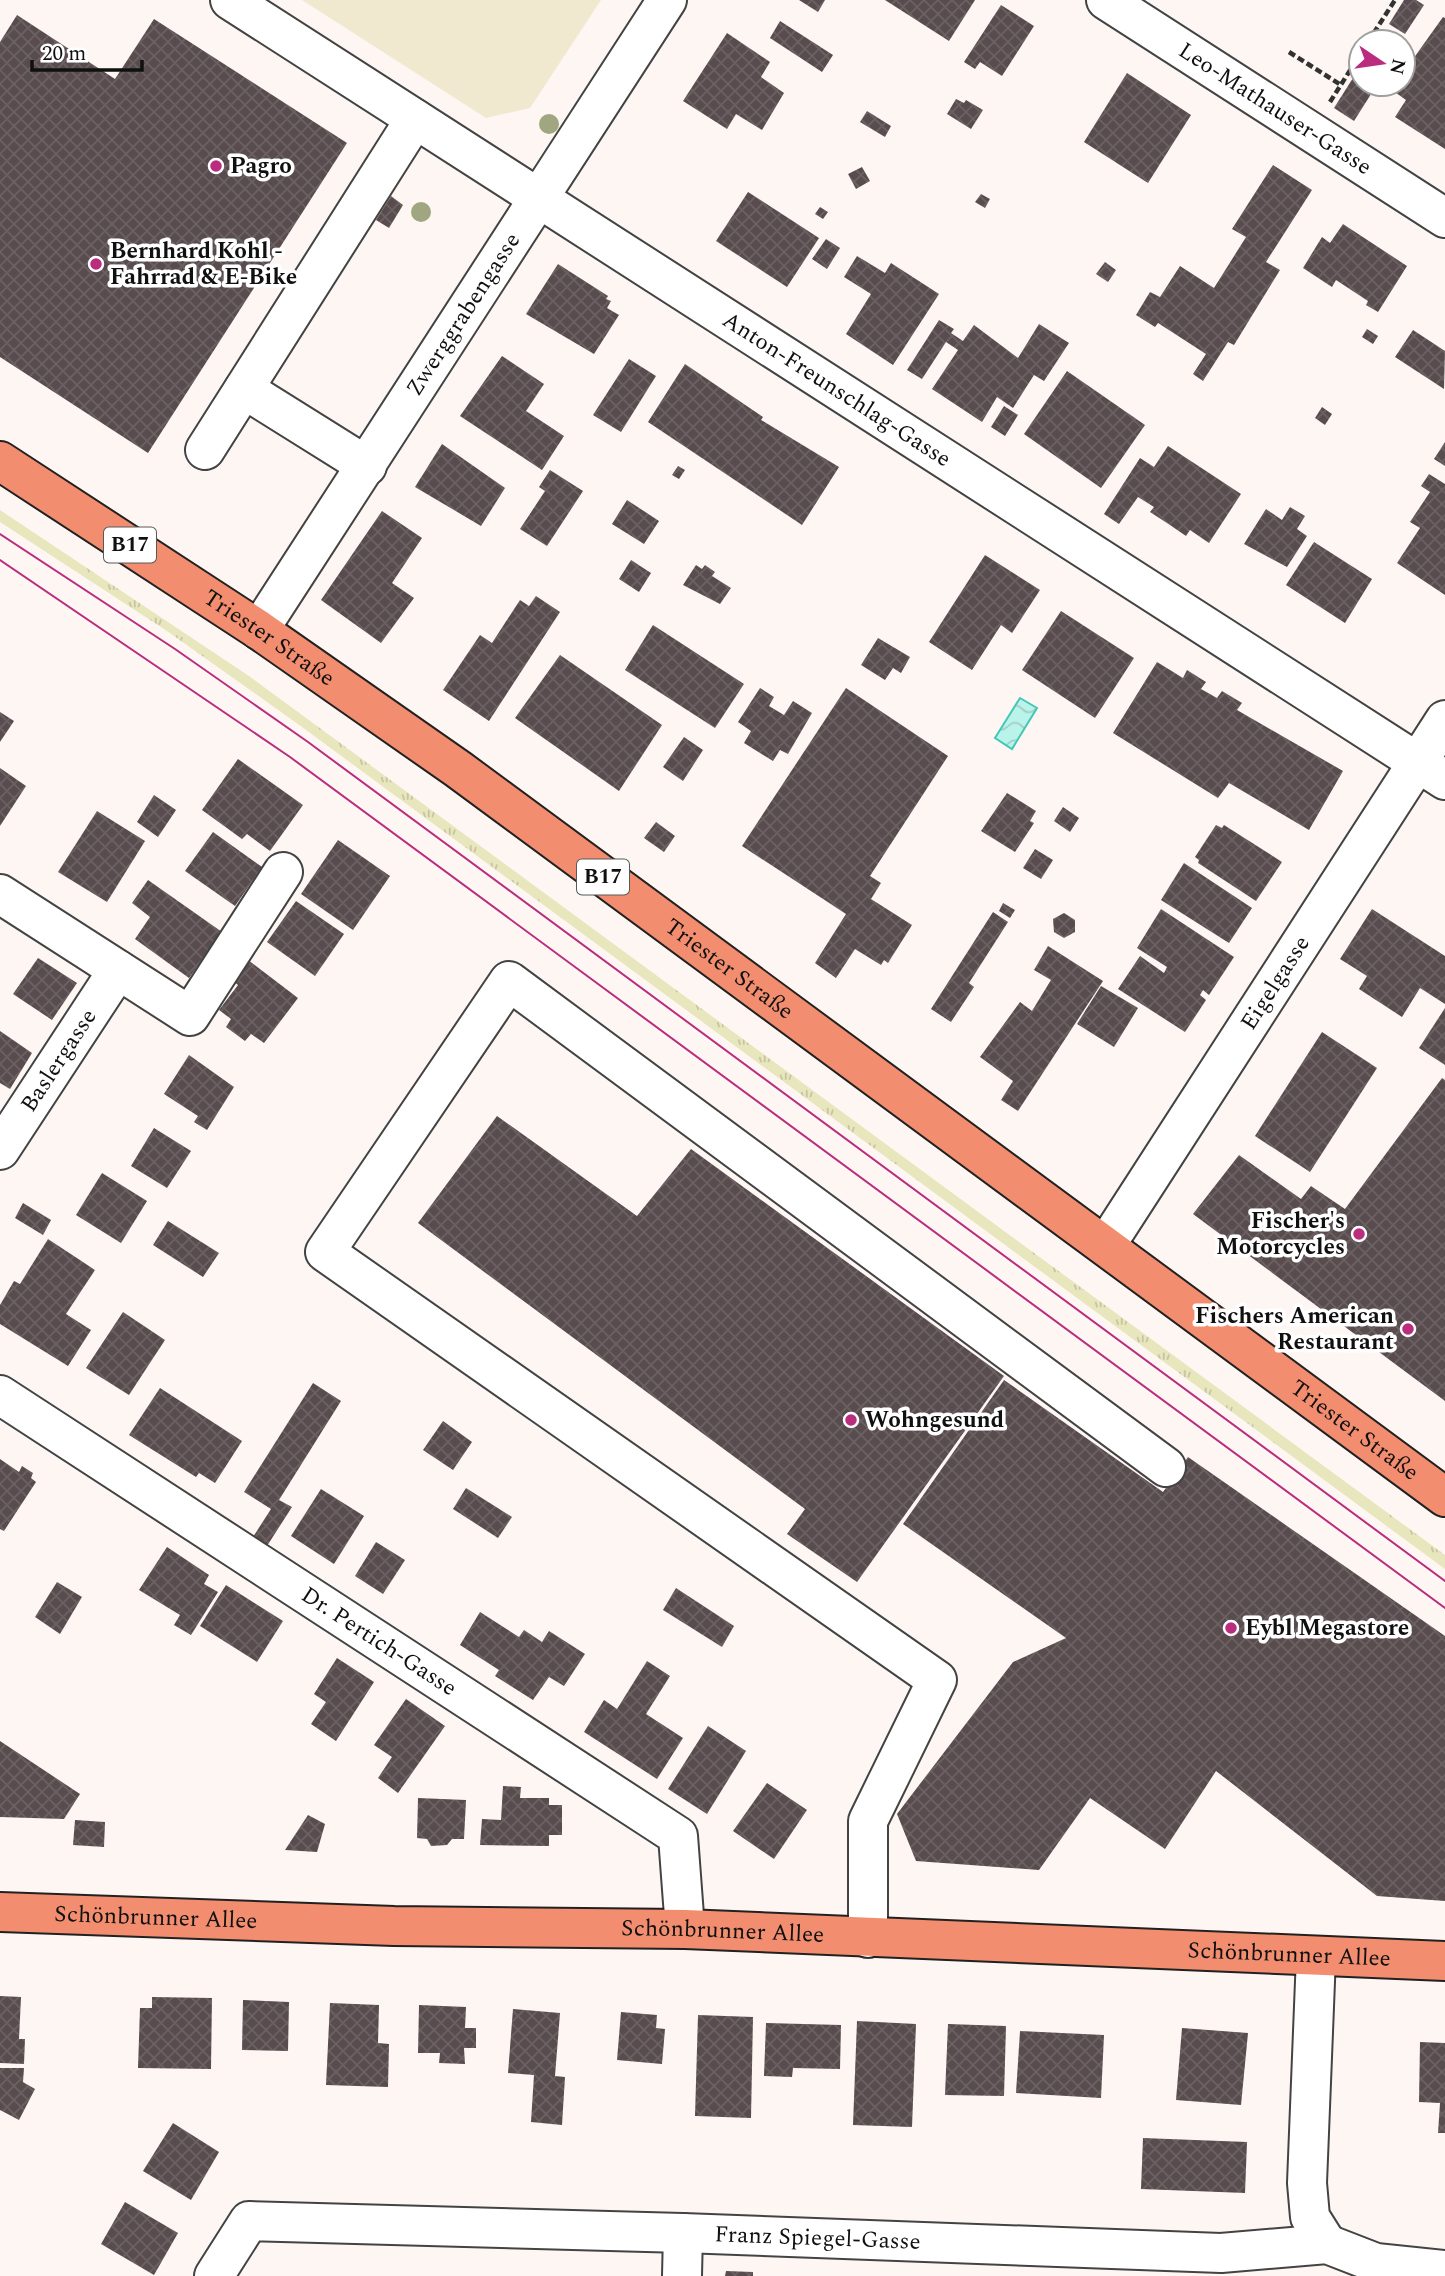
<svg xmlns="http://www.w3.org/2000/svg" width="1445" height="2276" font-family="Spectral,serif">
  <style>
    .grass { fill: url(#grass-tufts) }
    .pitch { fill: #f0e9cf }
    .water { fill: url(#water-waves); stroke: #44c7b6; stroke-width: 2 }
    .building { fill: url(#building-cross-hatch) }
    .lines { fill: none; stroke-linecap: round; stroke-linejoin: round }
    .minor-casing { stroke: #434343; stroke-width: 42 }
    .major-casing { stroke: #212121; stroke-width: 42 }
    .path { stroke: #323232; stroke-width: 4.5; stroke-dasharray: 7 3.5; stroke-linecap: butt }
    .minor { stroke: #fff; stroke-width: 38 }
    .major { stroke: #f28d6f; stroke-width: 38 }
    .tram { stroke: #ba2d7e; stroke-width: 2 }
    .tree { fill: #a0a680 }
    .poi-dot { fill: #ba2d7e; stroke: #fff; stroke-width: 2.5 }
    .labels { text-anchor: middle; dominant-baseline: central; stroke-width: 7; stroke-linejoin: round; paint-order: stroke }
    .shield { fill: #fff; stroke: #585858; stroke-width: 2 }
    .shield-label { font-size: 21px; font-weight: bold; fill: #101010 }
    .street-label { font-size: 23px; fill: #101010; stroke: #fff }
    .poi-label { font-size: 23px; font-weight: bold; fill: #101010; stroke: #fff; text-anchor: start }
  </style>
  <defs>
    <pattern id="grass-tufts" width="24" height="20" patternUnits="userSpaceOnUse" patternTransform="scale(1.75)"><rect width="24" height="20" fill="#e8e6bd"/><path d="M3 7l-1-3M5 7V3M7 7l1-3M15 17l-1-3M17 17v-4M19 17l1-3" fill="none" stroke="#c6c4a1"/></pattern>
    <pattern id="water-waves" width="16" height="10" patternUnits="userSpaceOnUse" patternTransform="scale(1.75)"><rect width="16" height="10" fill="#baf3ea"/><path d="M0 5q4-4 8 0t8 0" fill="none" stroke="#9fcfc8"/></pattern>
    <pattern id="building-cross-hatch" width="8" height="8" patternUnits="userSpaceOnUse" patternTransform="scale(1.75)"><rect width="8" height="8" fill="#584c4e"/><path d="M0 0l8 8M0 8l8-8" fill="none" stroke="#6b6163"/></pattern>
  </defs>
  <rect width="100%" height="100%" fill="#fef6f3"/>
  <polygon class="grass" points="0,510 249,676 1445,1555 1445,1569 302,727 167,631 0,522"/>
  <polygon class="pitch" points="302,0 601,0 530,108 486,118"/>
  <polygon class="water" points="1020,698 1037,708 1012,749 995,738"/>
  <g class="building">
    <polygon points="799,0 825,0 818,12"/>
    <polygon points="885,0 975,0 949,41"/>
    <polygon points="1404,0 1416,0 1424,5 1405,34 1389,24"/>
    <polygon points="1001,5 1034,26 1002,76 980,62 975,69 964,62"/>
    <polygon points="17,15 115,79 154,19 347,143 148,453 0,357 0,42"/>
    <polygon points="1443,17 1445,18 1445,149 1395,117 1406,100 1392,90 1396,84 1403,84 1403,73"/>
    <polygon points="780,21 833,55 822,72 770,38"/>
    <polygon points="727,33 770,62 761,77 784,93 762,130 736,114 727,129 683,101"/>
    <polygon points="1127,73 1191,115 1148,183 1084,142"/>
    <polygon points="1353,78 1373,91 1354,121 1334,108"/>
    <polygon points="956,99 964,103 966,100 983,110 971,129 947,114"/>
    <polygon points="867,111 891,126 885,137 860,122"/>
    <polygon points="1273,165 1312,190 1266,262 1280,270 1234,345 1228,342 1203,381 1193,374 1206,354 1158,323 1155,327 1136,315 1150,292 1160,297 1180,266 1214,288 1246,237 1232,229"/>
    <polygon points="862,167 870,181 856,189 848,174"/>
    <polygon points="748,192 819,238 787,287 716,241"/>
    <polygon points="981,194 990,199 985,208 975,202"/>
    <polygon points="391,196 403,205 389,228 376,220"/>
    <polygon points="820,207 828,212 823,219 815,214"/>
    <polygon points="1343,224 1407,266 1378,312 1366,305 1368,301 1336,280 1332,287 1303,268 1322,237 1330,243"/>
    <polygon points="826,239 840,248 827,269 812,259"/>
    <polygon points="857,256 885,273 891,263 939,294 893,365 846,334 871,294 844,277"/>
    <polygon points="1105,262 1116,270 1108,282 1096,274"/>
    <polygon points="558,264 608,296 606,299 611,301 607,308 619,315 594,354 526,314"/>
    <polygon points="939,320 954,329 951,333 963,341 974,325 1018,358 1039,324 1069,343 1044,381 1034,375 1013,408 997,397 982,422 932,389 958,350 946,342 922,379 907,370"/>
    <polygon points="1367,329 1378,336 1373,344 1362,337"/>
    <polygon points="1413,330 1445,351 1444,389 1395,357"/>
    <polygon points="502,356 544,384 526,411 564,436 542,470 460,416"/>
    <polygon points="629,359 656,376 621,432 593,415"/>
    <polygon points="685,364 763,417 761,420 839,467 802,525 648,422"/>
    <polygon points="1067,371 1145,425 1101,488 1024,434"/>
    <polygon points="1004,406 1018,415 1005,436 991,427"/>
    <polygon points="1322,407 1332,414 1325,425 1315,418"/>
    <polygon points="1445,442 1445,466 1434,459"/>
    <polygon points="442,444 505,488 481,526 415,487"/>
    <polygon points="1168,446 1241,494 1209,543 1190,530 1186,536 1170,525 1150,512 1154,507 1138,497 1119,524 1104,514 1140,458 1154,467"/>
    <polygon points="678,466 685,470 679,479 672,475"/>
    <polygon points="550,470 583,491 547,546 520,529 545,491 539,487"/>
    <polygon points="1429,474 1445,484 1445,595 1397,563 1420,528 1410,522 1430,492 1421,486"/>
    <polygon points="627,500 659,521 644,544 612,524"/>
    <polygon points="1290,507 1305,516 1297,529 1307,536 1287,567 1244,544 1266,509 1282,520"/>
    <polygon points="382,511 422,538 392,583 414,598 381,643 321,600"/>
    <polygon points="1314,542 1372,579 1345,623 1286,585"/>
    <polygon points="985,555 1040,590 1012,633 1001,625 972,670 929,642"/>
    <polygon points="631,560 651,573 639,592 619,579"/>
    <polygon points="696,565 702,569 705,565 715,572 712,576 731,588 720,604 683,585"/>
    <polygon points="536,596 560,612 489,721 443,690 480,635 492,643 520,600 529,606"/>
    <polygon points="1061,611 1134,658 1095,718 1022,670"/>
    <polygon points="653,625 744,684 715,728 625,670"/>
    <polygon points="878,638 910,657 901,673 893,668 885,680 861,665"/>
    <polygon points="560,655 662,725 619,791 515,718"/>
    <polygon points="1157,662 1183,678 1187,670 1206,682 1201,689 1217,698 1222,691 1242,703 1237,710 1343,771 1309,830 1229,783 1218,798 1113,733"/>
    <polygon points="760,688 774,697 769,706 784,715 793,701 812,713 788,754 780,750 773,761 744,743 751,731 738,722"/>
    <polygon points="846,688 948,756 870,876 881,883 871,899 912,925 888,963 884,960 881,965 855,949 836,978 815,963 846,914 742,846"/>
    <polygon points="0,712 14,721 0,742"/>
    <polygon points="684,737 703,750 683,781 663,767"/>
    <polygon points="238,759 303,805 270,851 247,834 242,839 202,810"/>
    <polygon points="0,768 26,786 0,826"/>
    <polygon points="1007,793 1036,811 1030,821 1034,823 1015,852 981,831"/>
    <polygon points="154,795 176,810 158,837 137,822"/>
    <polygon points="1063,807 1079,818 1070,832 1054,821"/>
    <polygon points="97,811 145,841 107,902 58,872"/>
    <polygon points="656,822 675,836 664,852 644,838"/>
    <polygon points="1216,825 1222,828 1224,825 1282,862 1256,901 1198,863 1199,860 1195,857"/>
    <polygon points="213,832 262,867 235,906 185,871"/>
    <polygon points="338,840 390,876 353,930 301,894"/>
    <polygon points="1035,849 1053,860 1041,879 1023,868"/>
    <polygon points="1184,863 1252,908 1229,943 1161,900"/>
    <polygon points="148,880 222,932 189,978 135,939 150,917 132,903"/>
    <polygon points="296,901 344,934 315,976 267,942"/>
    <polygon points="1003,903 1015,910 1010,918 999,911"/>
    <polygon points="1161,909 1234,957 1209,995 1203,990 1200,995 1206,1000 1185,1032 1118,989 1140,956 1164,973 1167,967 1137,948"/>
    <polygon points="1372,909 1445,956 1445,1004 1420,988 1402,1017 1359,989 1367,976 1340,959"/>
    <polygon points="993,912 1008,922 969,983 974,987 951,1022 931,1009"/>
    <polygon points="1064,913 1075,920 1075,932 1064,938 1054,932 1053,919"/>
    <polygon points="1048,946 1103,981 1018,1111 1001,1100 1013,1081 980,1057 1020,1002 1032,1011 1051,980 1034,970"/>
    <polygon points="38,958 77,983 52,1020 13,994"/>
    <polygon points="248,960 298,998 264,1043 251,1034 245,1041 226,1027 231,1019 219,1010 238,985 232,980"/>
    <polygon points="1101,986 1138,1008 1114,1047 1077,1024"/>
    <polygon points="1445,1008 1445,1065 1419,1048"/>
    <polygon points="0,1031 32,1053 10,1089 0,1083"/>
    <polygon points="1322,1032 1377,1068 1310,1172 1255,1136"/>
    <polygon points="189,1055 234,1087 207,1130 194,1122 198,1116 164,1094"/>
    <polygon points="1442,1078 1445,1080 1445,1401 1193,1214 1239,1155 1301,1199 1311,1186 1345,1209"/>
    <polygon points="497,1116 637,1216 691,1149 1004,1376 857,1582 787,1534 805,1509 418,1223"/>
    <polygon points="154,1128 191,1151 167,1188 131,1166"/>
    <polygon points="102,1173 147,1201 121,1243 76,1215"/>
    <polygon points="23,1203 51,1220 43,1235 15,1218"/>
    <polygon points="168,1221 219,1253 203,1277 153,1245"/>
    <polygon points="48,1239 95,1270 66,1314 91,1330 68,1366 0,1324 0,1305 14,1281 20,1284"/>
    <polygon points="123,1312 165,1340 129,1395 86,1368"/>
    <polygon points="1004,1380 1163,1492 1188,1457 1445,1636 1445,1901 1377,1896 1216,1771 1165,1849 1090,1798 1039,1870 916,1861 897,1814 1013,1662 1066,1638 903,1524"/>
    <polygon points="313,1383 341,1401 279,1500 292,1507 267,1546 253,1537 271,1509 244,1492"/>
    <polygon points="160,1388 242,1441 215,1483 199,1473 196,1477 129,1435"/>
    <polygon points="443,1421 472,1442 453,1470 423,1450"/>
    <polygon points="0,1459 19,1472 22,1466 33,1473 31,1478 36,1482 4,1531 0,1529"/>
    <polygon points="466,1488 512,1517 498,1538 453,1509"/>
    <polygon points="321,1489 364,1516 334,1564 291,1536"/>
    <polygon points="376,1542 405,1560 383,1594 355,1576"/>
    <polygon points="167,1547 209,1575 204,1584 218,1592 191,1635 174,1625 180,1615 139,1590"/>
    <polygon points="57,1582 82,1597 60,1634 35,1617"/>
    <polygon points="226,1585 283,1621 257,1662 200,1626"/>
    <polygon points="676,1588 734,1626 722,1647 663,1610"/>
    <polygon points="480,1612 519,1637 524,1630 542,1642 549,1631 585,1654 564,1686 549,1677 533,1700 495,1676 499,1670 460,1645"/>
    <polygon points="337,1658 374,1682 336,1741 311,1724 326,1702 314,1694"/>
    <polygon points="647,1661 670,1676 646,1714 683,1738 657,1779 584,1732 604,1700 617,1709"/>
    <polygon points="406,1699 445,1726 398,1793 378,1778 392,1757 374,1745"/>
    <polygon points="708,1726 746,1751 707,1814 668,1789"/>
    <polygon points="0,1741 80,1794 64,1819 0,1817"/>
    <polygon points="767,1783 807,1810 774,1859 733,1831"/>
    <polygon points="503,1786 521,1787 520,1798 549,1798 549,1805 562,1805 562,1835 549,1835 549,1846 480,1845 482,1819 501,1820"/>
    <polygon points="418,1798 466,1800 464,1839 452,1839 447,1845 431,1846 427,1839 417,1838"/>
    <polygon points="308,1815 325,1824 317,1852 285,1850"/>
    <polygon points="75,1820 105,1822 104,1847 73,1845"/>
    <polygon points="0,1996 21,1997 19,2039 25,2039 24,2064 0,2063"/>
    <polygon points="152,1997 212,1998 211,2069 138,2068 140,2008 152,2008"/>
    <polygon points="243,2000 289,2002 288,2051 242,2050"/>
    <polygon points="330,2003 379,2005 378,2043 389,2044 388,2087 326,2085"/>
    <polygon points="419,2005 466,2007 465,2028 476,2028 476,2048 464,2048 465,2064 439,2063 440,2053 418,2053"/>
    <polygon points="513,2009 560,2013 555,2076 565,2077 562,2125 531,2122 534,2075 508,2073"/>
    <polygon points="621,2012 657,2015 656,2028 665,2029 662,2064 617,2060"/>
    <polygon points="698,2015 753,2017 751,2118 695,2116"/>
    <polygon points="857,2021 916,2024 912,2127 853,2125"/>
    <polygon points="766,2023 841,2025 840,2069 793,2068 792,2077 764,2076"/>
    <polygon points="948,2024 1006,2026 1004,2096 945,2095"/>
    <polygon points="1182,2028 1248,2033 1241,2105 1176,2100"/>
    <polygon points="1020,2031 1104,2035 1101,2098 1016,2093"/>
    <polygon points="1420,2042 1445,2043 1445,2133 1438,2133 1440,2103 1419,2102"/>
    <polygon points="0,2068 24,2068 23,2082 35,2089 19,2120 0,2110"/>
    <polygon points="173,2123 219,2152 191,2200 143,2171"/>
    <polygon points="1143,2138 1247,2142 1245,2193 1141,2189"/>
    <polygon points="125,2202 178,2233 154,2275 101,2244"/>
    <polygon points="726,2271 753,2272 753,2276 725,2276"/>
  </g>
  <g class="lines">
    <defs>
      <g id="minor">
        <path id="s1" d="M230,0L1445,780"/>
        <path id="s2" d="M1106,0L1445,218"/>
        <polyline points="244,389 367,466"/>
        <polyline points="205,450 415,119"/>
        <path id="s3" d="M259,630L667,0"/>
        <polyline points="0,894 190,1016 283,872"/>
        <path id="s4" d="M0,1150L118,970"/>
        <path id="s5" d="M1106,1245L1445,720"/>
        <path id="s6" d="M0,1395L678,1836L685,1929"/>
        <polyline points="868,1938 868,1821 937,1680 325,1252 509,981 1166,1467"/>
        <polyline points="1316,1956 1307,2183 1310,2217 1327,2244"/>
        <path id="s7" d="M214,2276L249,2221L683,2233L1221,2253L1327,2244L1376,2263L1445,2270"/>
        <polyline points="682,2276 683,2233"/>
      </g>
      <g id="major">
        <path id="s8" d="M0,461L259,630L458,769L1445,1497"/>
        <path id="s9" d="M0,1912L394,1926L685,1929L1445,1961"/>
      </g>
    </defs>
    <use href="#minor" class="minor-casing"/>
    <use href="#major" class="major-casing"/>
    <g class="path">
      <polyline points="1368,42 1395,0"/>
      <polyline points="1289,52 1341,85"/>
      <polyline points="1330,102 1361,53"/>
    </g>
    <use href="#minor" class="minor"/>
    <use href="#major" class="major"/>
    <g class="tram">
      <polyline points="0,534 175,649 308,742 1445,1581"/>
      <polyline points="0,560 290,757 1445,1608"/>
    </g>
  </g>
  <g class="tree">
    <circle cx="549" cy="124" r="10"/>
    <circle cx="421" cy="212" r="10"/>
  </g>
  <g class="poi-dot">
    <circle cx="216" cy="166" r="7"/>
    <circle cx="96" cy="264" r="7"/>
    <circle cx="1359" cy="1234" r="7"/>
    <circle cx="1408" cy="1329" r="7"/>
    <circle cx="851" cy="1420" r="7"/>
    <circle cx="1231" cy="1628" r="7"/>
  </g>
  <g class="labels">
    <g class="shield">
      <rect x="104" y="527.5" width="52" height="35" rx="5"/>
      <rect x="577" y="859.5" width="52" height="35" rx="5"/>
    </g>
    <g class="shield-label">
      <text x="130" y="545">B17</text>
      <text x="603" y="877">B17</text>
    </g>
    <g class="street-label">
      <text stroke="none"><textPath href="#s2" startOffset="201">Leo-Mathauser-Gasse</textPath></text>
      <text stroke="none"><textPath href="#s3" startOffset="376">Zwerggrabengasse</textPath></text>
      <text stroke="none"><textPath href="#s1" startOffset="721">Anton-Freunschlag-Gasse</textPath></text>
      <text stroke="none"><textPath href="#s8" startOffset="322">Triester Straße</textPath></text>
      <text stroke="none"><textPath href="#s8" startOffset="889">Triester Straße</textPath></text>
      <text stroke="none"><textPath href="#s5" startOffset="312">Eigelgasse</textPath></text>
      <text stroke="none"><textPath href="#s4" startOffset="107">Baslergasse</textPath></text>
      <text stroke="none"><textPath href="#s8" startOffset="1666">Triester Straße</textPath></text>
      <text stroke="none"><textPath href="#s6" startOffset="452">Dr. Pertich-Gasse</textPath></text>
      <text stroke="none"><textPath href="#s9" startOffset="156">Schönbrunner Allee</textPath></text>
      <text stroke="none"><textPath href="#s9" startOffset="723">Schönbrunner Allee</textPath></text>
      <text stroke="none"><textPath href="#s9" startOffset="1290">Schönbrunner Allee</textPath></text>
      <text stroke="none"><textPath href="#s7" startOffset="634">Franz Spiegel-Gasse</textPath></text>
    </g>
    <g class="poi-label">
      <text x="230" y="166">Pagro</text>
      <text x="110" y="251">Bernhard Kohl -<tspan x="110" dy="26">Fahrrad &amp; E-Bike</tspan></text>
      <text x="1345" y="1221" text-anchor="end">Fischer's<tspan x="1345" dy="26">Motorcycles</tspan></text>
      <text x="1394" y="1316" text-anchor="end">Fischers American<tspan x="1394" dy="26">Restaurant</tspan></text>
      <text x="865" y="1420">Wohngesund</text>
      <text x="1245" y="1628">Eybl Megastore</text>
    </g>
  </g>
  <g transform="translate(1382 63) rotate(103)"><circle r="33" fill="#ffffff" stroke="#9f9f9f" stroke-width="2"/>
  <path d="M0-5L12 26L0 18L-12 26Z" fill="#ba2d7e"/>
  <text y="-10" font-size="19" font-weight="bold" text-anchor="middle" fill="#101010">N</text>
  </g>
  <path d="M32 60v10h110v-10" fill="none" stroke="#101010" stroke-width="3.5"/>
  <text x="42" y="60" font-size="21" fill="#101010" stroke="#ffffff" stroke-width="5" paint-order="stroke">20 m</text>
</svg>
